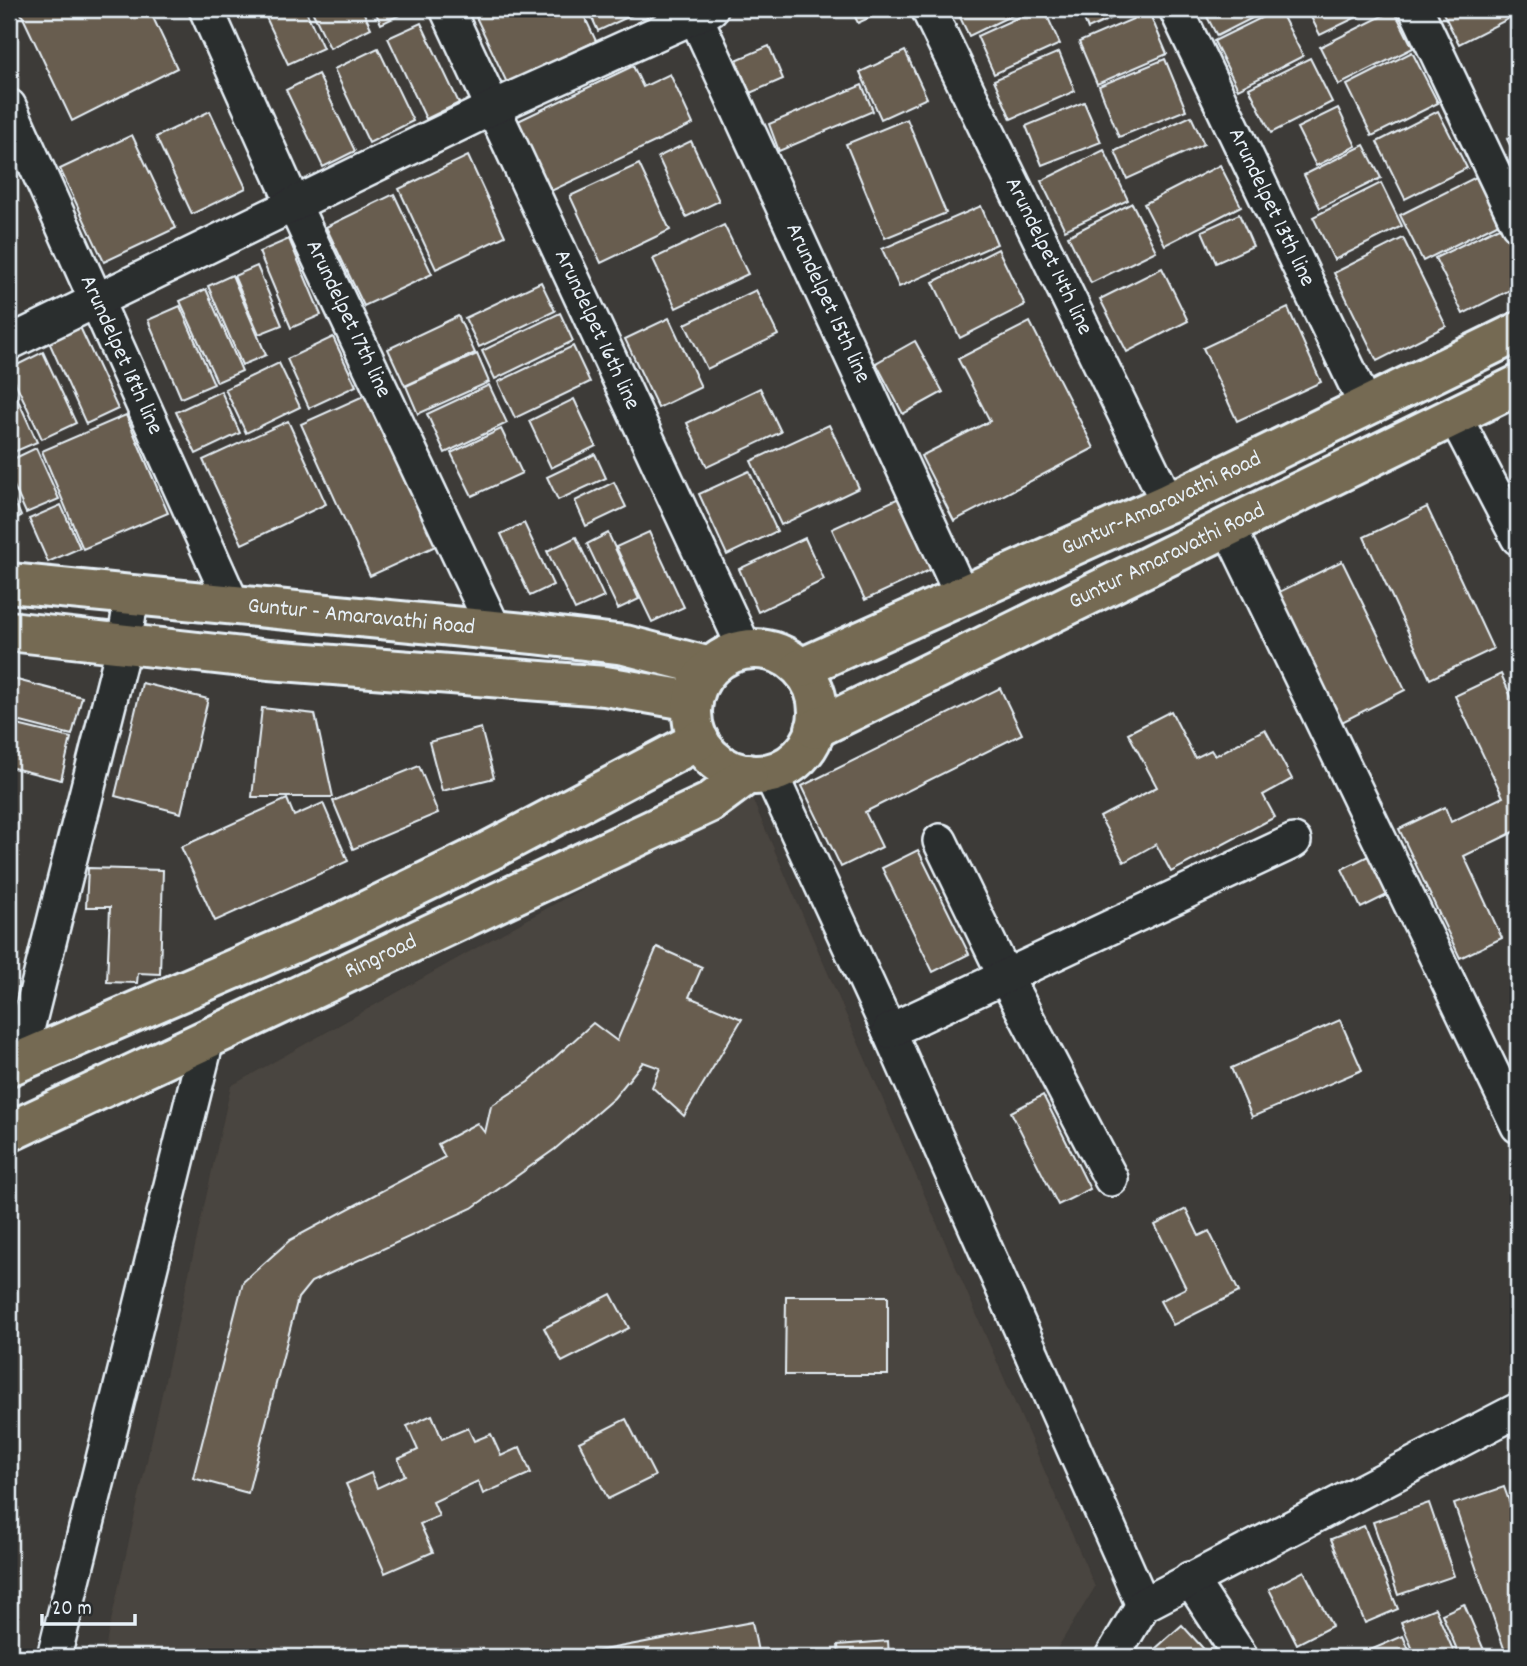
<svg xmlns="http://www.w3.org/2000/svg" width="1527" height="1666" font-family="Dekko,sans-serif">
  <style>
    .built { fill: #4a453f }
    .building { fill: #685d4f; stroke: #e8f1f8; stroke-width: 2 }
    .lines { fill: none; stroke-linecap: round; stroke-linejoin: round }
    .minor-casing { stroke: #e8f1f8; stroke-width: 38 }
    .primary-casing { stroke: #e8f1f8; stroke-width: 44 }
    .minor { stroke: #2a2d2e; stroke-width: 33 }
    .primary { stroke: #746b52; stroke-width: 38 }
    .labels { text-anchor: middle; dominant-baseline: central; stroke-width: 7; stroke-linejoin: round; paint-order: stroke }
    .street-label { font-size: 23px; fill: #e8f1f8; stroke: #2a2d2e }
  </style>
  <rect width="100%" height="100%" fill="#3d3b38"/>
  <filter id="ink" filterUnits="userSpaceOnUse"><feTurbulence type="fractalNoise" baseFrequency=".0143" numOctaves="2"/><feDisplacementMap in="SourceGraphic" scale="14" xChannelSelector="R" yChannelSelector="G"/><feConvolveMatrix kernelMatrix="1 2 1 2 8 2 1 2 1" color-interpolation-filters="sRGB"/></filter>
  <g filter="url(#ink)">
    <polygon class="built" points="750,794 1095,1587 1052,1657 103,1657 231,1086"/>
    <g class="building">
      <polygon points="19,9 149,9 177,68 72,121"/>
      <polygon points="262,9 305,9 323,48 288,64"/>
      <polygon points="311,9 362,9 371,28 330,48"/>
      <polygon points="374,9 412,9 381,24"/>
      <polygon points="488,9 581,9 596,41 507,83 475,15"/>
      <polygon points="588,9 645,9 598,31"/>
      <polygon points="851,9 888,9 858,23"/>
      <polygon points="956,9 1025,9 969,36"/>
      <polygon points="1037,9 1044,9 1060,44 994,74 977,36"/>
      <polygon points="1080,9 1132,9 1088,29"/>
      <polygon points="1203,9 1270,9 1217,36"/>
      <polygon points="1279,9 1303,56 1238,89 1214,41"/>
      <polygon points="1307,9 1373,9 1320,35"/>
      <polygon points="1441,9 1518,9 1518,14 1459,44"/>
      <polygon points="1394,10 1413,48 1339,85 1320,47"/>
      <polygon points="1149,12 1167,54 1097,84 1079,42"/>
      <polygon points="421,23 459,103 426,119 388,38"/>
      <polygon points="769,46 783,79 750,93 736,60"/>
      <polygon points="378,48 413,121 369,143 334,69"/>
      <polygon points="905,51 927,98 881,119 860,72"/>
      <polygon points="1059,52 1075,91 1011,119 994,80"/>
      <polygon points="1412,52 1438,103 1372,136 1347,85"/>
      <polygon points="1310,58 1332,102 1271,133 1249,88"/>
      <polygon points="1165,59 1186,110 1119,137 1099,86"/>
      <polygon points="633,66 643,87 670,74 693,124 549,192 516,122"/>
      <polygon points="318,74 355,151 323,167 286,90"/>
      <polygon points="862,85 873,111 779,151 769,124"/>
      <polygon points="1084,102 1101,142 1042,165 1026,126"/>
      <polygon points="1338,108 1356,146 1316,166 1297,128"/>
      <polygon points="210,111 246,188 192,214 156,137"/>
      <polygon points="1438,111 1467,168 1405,199 1377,142"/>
      <polygon points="1191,116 1204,144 1127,179 1115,151"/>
      <polygon points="907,119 946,213 885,238 846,144"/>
      <polygon points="1518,134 1518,161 1507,139"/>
      <polygon points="132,135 176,228 104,262 60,169"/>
      <polygon points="691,141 719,201 686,217 658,157"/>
      <polygon points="1364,145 1381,178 1320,208 1304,175"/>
      <polygon points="1104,150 1128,200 1065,230 1041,181"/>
      <polygon points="468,156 505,236 436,269 399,189"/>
      <polygon points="639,164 670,230 601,263 570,196"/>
      <polygon points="1220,165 1241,206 1165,245 1144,204"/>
      <polygon points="1476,177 1499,223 1423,261 1400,215"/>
      <polygon points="1381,183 1402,226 1334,260 1313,217"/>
      <polygon points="394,194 432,274 364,306 326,227"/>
      <polygon points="1132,203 1156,251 1091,283 1068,236"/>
      <polygon points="981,206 997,244 899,287 882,249"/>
      <polygon points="1239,214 1253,246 1216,263 1202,231"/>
      <polygon points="724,225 748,274 676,308 653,259"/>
      <polygon points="1501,226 1518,261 1518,286 1463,314 1435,258"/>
      <polygon points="1403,238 1446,326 1377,361 1334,273"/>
      <polygon points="289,239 321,315 291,328 259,252"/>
      <polygon points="998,249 1025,305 960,338 933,282"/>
      <polygon points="257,266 282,325 259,334 234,276"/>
      <polygon points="1162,268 1188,321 1127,352 1100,299"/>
      <polygon points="232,275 266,355 242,365 208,286"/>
      <polygon points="541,282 555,311 479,347 465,318"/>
      <polygon points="206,289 242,371 217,382 180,301"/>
      <polygon points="756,290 778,335 707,369 685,324"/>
      <polygon points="180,306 214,384 181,398 148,320"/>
      <polygon points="1288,308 1321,382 1237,421 1203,348"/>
      <polygon points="560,313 573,341 495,379 482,351"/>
      <polygon points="458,316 475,353 405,386 388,349"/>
      <polygon points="669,318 701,387 658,408 625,339"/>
      <polygon points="1030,322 1094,448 954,521 921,456 990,421 958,359"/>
      <polygon points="80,327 118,409 86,424 49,342"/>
      <polygon points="333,337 356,386 309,408 287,359"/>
      <polygon points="915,341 943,392 903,414 876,363"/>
      <polygon points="573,346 590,382 515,418 498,382"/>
      <polygon points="43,352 76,423 42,439 9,369"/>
      <polygon points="477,354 489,382 418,414 406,386"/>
      <polygon points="279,363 300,407 246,433 225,389"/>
      <polygon points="9,380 37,442 9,454"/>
      <polygon points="489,385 507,423 445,453 427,414"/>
      <polygon points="760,388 781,432 707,467 687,423"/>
      <polygon points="221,391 240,433 196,454 176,412"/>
      <polygon points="370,393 440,544 370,576 301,424"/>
      <polygon points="574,399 596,446 551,468 529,421"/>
      <polygon points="126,415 168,513 83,549 42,451"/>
      <polygon points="288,421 326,504 242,544 203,460"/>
      <polygon points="829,425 859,488 781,525 751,461"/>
      <polygon points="501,429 522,473 472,496 451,453"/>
      <polygon points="36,448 59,499 26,513 9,475 9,461"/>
      <polygon points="595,454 606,478 558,500 547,477"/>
      <polygon points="749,471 777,531 727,555 699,494"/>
      <polygon points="614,482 626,507 586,526 575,501"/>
      <polygon points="9,489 21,516 9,522"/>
      <polygon points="899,498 932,569 865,600 832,529"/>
      <polygon points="61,505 80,548 48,562 29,519"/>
      <polygon points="1427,507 1493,649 1430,679 1364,537"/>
      <polygon points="524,523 553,585 530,596 501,534"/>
      <polygon points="649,532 684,607 652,622 616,547"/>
      <polygon points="608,533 639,599 618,609 587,544"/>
      <polygon points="576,537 604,597 575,610 547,551"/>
      <polygon points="805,538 824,580 758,612 739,569"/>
      <polygon points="1342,561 1405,690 1340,723 1277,593"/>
      <polygon points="1501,674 1518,712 1518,830 1464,856 1502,938 1460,958 1399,829 1445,807 1451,822 1503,797 1455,696"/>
      <polygon points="13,679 82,697 72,735 9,719 9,693"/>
      <polygon points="142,683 208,699 181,813 115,796"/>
      <polygon points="1000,688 1022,734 865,812 882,847 841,867 802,786"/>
      <polygon points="262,708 315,714 333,797 252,797"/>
      <polygon points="1171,711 1195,758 1211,750 1215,756 1265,729 1292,779 1263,795 1275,817 1171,872 1156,844 1124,862 1100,817 1157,787 1128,733"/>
      <polygon points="9,723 71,738 61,780 9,767"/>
      <polygon points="481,728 494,778 442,791 429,742"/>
      <polygon points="419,766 438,813 353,849 333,801"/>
      <polygon points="287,799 294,816 323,803 348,861 215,921 181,847"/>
      <polygon points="918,850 969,954 933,972 882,868"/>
      <polygon points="1368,856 1387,895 1361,908 1342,869"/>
      <polygon points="88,868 163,870 160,974 138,973 137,983 107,982 110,907 86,907"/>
      <polygon points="657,947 702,967 689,997 742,1019 684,1116 652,1087 660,1068 643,1062 614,1098 555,1149 472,1208 311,1282 298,1298 248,1493 193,1478 243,1282 290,1240 445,1157 438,1144 477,1123 485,1133 491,1106 528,1082 593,1023 617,1041"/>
      <polygon points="1340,1020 1362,1070 1252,1117 1231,1068"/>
      <polygon points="1043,1095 1090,1189 1058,1205 1011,1112"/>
      <polygon points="1186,1209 1199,1236 1209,1231 1239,1292 1173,1325 1160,1301 1186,1288 1155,1225"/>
      <polygon points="611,1294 629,1328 562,1362 544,1328"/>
      <polygon points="786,1296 888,1296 888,1375 785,1375"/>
      <polygon points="432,1415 442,1439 468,1428 474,1441 491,1434 501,1456 520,1447 531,1473 483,1494 478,1481 433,1502 439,1516 420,1524 433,1552 385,1573 346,1484 371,1473 377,1488 405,1475 398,1459 418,1450 407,1426"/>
      <polygon points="626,1419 655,1476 608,1499 579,1442"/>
      <polygon points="1504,1487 1518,1526 1518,1657 1507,1657 1454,1504"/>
      <polygon points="1429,1503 1454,1576 1398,1595 1373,1522"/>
      <polygon points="1364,1526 1398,1609 1365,1623 1331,1539"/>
      <polygon points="1304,1571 1332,1626 1297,1644 1269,1589"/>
      <polygon points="1464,1604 1487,1657 1460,1657 1442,1614"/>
      <polygon points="1435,1608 1456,1657 1416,1657 1401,1622"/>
      <polygon points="752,1622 759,1657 566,1657"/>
      <polygon points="1182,1625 1211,1657 1146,1657"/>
      <polygon points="1403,1636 1412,1657 1371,1657 1368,1651"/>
      <polygon points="888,1641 889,1657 839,1657 838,1645"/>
    </g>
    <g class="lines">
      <defs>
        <g id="minor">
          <path id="s1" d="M206,9L293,203L494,629"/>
          <path id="s2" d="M447,9L745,649"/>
          <path id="s3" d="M692,9L962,596"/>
          <path id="s4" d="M928,9L1168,503"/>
          <path id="s5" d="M1176,9L1366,406"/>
          <polyline points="1416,9 1518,224"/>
          <path id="s6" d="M9,106L232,603"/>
          <polyline points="9,343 492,108 711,9"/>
          <polyline points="1455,417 1518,538"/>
          <polyline points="1228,526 1518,1126"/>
          <polyline points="770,773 889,1031 1143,1605"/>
          <polyline points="940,841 1006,978 1111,1179"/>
          <polyline points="889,1031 1294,841"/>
          <polyline points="19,1061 124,644 132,595"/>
          <polyline points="1190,1579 1241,1657"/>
          <polyline points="54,1657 207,1040"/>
          <polyline points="1112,1657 1143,1605 1518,1410"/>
        </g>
        <g id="primary">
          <path id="s7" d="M9,583L534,634L625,645L710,667"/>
          <polyline points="9,631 269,660 605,686 693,701"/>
          <circle cx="755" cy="712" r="63"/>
          <path id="s8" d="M801,668L1168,503L1518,332"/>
          <path id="s9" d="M815,729L1518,385"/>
          <polyline points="9,1066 345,921 489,851 699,740"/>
          <path id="s10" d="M9,1132L709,803L748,774"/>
        </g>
      </defs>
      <use href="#minor" class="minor-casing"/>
      <use href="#primary" class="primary-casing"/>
      <use href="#minor" class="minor"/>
      <use href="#primary" class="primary"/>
    </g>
  </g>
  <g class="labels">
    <g class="street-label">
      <text stroke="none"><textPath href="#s5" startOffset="220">Arundelpet 13th line</textPath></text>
      <text stroke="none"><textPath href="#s4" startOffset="275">Arundelpet 14th line</textPath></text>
      <text stroke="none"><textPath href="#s3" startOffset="324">Arundelpet 15th line</textPath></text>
      <text stroke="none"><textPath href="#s1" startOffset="341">Arundelpet 17th line</textPath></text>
      <text stroke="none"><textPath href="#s2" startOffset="354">Arundelpet 16th line</textPath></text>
      <text stroke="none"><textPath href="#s6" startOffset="273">Arundelpet 18th line</textPath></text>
      <text stroke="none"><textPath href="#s8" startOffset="396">Guntur-Amaravathi Road</textPath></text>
      <text stroke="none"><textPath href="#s9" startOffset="392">Guntur Amaravathi Road</textPath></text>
      <text stroke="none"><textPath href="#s7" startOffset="354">Guntur - Amaravathi Road</textPath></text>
      <text stroke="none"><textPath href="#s10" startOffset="411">Ringroad</textPath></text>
    </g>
  </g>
  <rect width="1527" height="1666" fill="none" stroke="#2a2d2e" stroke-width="35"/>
  <rect x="18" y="18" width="1492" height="1631" fill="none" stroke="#e8f1f8" stroke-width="2.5" filter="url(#ink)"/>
  <path d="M42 1614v10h93v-10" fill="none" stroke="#e8f1f8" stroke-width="3.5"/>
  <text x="52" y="1614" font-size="21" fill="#e8f1f8" stroke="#2a2d2e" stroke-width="5" paint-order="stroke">20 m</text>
</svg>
